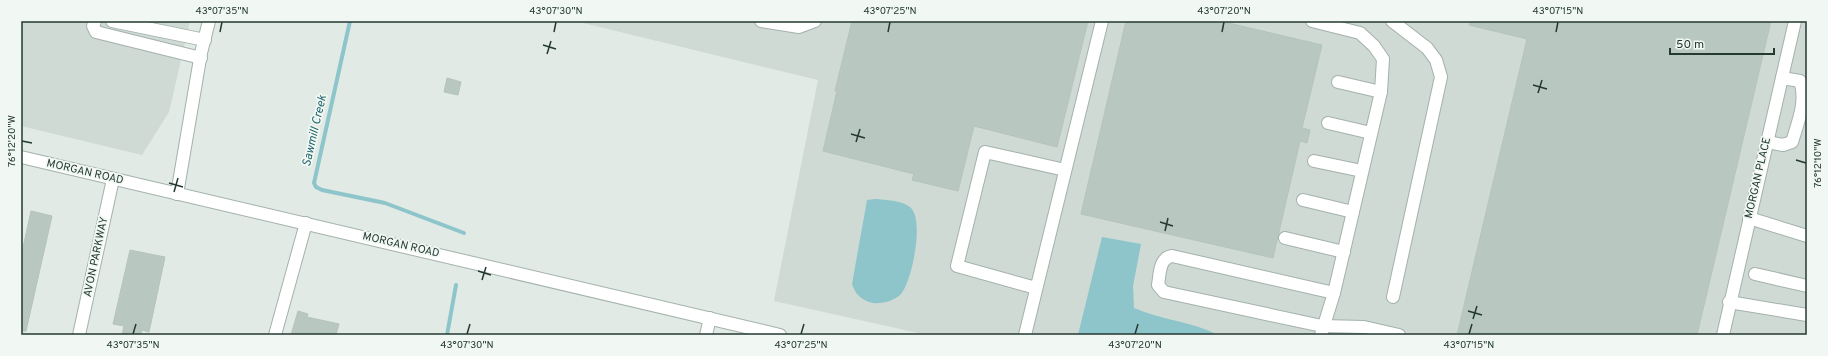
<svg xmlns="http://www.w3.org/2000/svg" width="1828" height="356" font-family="Overpass,sans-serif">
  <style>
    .built { fill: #cfdad4 }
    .water { fill: #8dc5cb }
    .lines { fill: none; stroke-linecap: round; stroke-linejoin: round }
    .stream { stroke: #8dc5cb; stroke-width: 4 }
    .building { fill: #b9c7c1; stroke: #b4c3bc }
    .minor-casing { stroke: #a4b1ac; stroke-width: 14 }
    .minor { stroke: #fff; stroke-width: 12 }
    .ticks { fill: none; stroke: #233932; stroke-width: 1.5 }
    .labels { text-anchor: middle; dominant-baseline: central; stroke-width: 3.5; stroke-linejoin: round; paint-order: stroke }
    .street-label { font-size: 11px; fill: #233932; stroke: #f1f7f3 }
    .water-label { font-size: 12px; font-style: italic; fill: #22676f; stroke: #f1f7f3 }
    .neatline { fill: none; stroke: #233932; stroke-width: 1.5 }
    .ticks-label { font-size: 10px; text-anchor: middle; fill: #233932 }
  </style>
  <rect width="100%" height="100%" fill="#e1eae5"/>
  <g class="built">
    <polygon points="21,21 190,21 169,112 142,155 21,126"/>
    <polygon points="575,21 1807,21 1807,335 927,335 774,301 818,80"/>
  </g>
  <g class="water">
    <path d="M875,199C886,200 901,200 910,207C925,219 912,281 901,294C894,301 882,304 873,303C862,301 855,294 852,284L867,200Z"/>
    <path d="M1102,237L1141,244L1133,286L1134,308C1161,320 1191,321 1218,335H1078Z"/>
  </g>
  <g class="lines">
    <g class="stream">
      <polyline points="350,21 314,183 316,187 322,190 385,203 464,233"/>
      <polyline points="447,335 456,285"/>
    </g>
  </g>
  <g class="building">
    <polygon points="852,21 1088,21 1057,147 974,126 958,191 912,180 914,174 823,151 837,91 835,91"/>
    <polygon points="1126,21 1220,21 1322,45 1302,128 1310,130 1307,143 1300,141 1273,258 1081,214"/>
    <polygon points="1470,21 1771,21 1697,335 1457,335 1527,39 1469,25"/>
    <polygon points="447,78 461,82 458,95 444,92"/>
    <polygon points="31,211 52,216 26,331 21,331 21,257"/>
    <polygon points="130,250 165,257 149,332 142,330 141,335 122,335 124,326 113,324"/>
    <polygon points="298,311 308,314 307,317 339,324 336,335 291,335"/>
  </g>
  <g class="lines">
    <defs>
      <g id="minor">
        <polyline points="95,21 93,26 96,32 201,58"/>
        <polyline points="112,21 205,40"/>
        <polyline points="761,21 799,27 815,21"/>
        <polyline points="1312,21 1360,33 1374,46 1383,59 1381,92 1334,293 1321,335"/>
        <polyline points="1392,21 1427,48 1436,60 1441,77 1393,297"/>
        <polyline points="1338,82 1381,92"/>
        <polyline points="1328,123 1371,133"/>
        <path d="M1767,142L1783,145L1792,142C1798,122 1807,101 1800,81L1782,78"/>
        <polyline points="21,157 780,335"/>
        <polyline points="1314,161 1362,171"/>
        <polyline points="177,194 201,53 209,21"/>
        <polyline points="1303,200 1353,212"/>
        <polyline points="1749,218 1807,236"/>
        <polyline points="1285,238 1344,252"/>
        <polyline points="1755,274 1807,286"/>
        <polyline points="1036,288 957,266 985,152 1065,170"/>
        <path d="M1334,293L1172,256C1159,258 1160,274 1158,285L1164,292L1322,326L1364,327L1399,335"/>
        <polyline points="1729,302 1807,315"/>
        <polyline points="79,335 113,179"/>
        <polyline points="275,335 306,223"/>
        <polyline points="706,335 710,318"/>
        <polyline points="1025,335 1102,21"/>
        <polyline points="1723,335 1795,21"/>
      </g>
    </defs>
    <use href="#minor" class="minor-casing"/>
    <use href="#minor" class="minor"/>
  </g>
  <path class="ticks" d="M220,32L222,22M554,32L556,22M888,32L890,22M1222,32L1224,22M1556,32L1558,22M543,45L556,49M547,54L551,41M1533,85L1547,89M1538,93L1542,80M851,134L865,138M22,141L32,143M856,142L860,129M1796,160L1806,163M169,183L183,187M174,192L178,178M1160,222L1173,226M1165,231L1168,218M478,271L491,275M482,280L486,267M1468,311L1482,315M1473,319L1477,306M133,334L136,324M467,334L470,324M801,334L804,324M1135,334L1138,324M1469,334L1472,324"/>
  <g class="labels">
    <g class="street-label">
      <text transform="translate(85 172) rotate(13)">MORGAN ROAD</text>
      <text transform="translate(1758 178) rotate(-77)">MORGAN PLACE</text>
      <text transform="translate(401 245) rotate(13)">MORGAN ROAD</text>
      <text transform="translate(96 257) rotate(-78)">AVON PARKWAY</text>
    </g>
    <g class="water-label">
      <text transform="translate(315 131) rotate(-77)">Sawmill Creek</text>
    </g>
  </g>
  <rect width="1828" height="356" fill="none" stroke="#f1f7f3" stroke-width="44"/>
  <path d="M1670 48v6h104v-6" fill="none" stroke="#233932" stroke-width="2"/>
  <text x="1676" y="48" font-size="12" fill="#233932" stroke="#f1f7f3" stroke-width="3" paint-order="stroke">50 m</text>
  <rect x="22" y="22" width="1784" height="312" class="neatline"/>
  <g class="ticks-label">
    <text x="222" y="14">43°07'35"N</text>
    <text x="556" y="14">43°07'30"N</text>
    <text x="890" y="14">43°07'25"N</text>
    <text x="1224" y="14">43°07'20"N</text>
    <text x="1558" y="14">43°07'15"N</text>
    <text transform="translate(11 141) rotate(-90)" y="4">76°12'20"W</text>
    <text transform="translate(1817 163) rotate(-90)" y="4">76°12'10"W</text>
    <text x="133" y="348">43°07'35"N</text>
    <text x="467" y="348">43°07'30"N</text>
    <text x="801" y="348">43°07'25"N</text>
    <text x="1135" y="348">43°07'20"N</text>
    <text x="1469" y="348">43°07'15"N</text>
  </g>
</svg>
